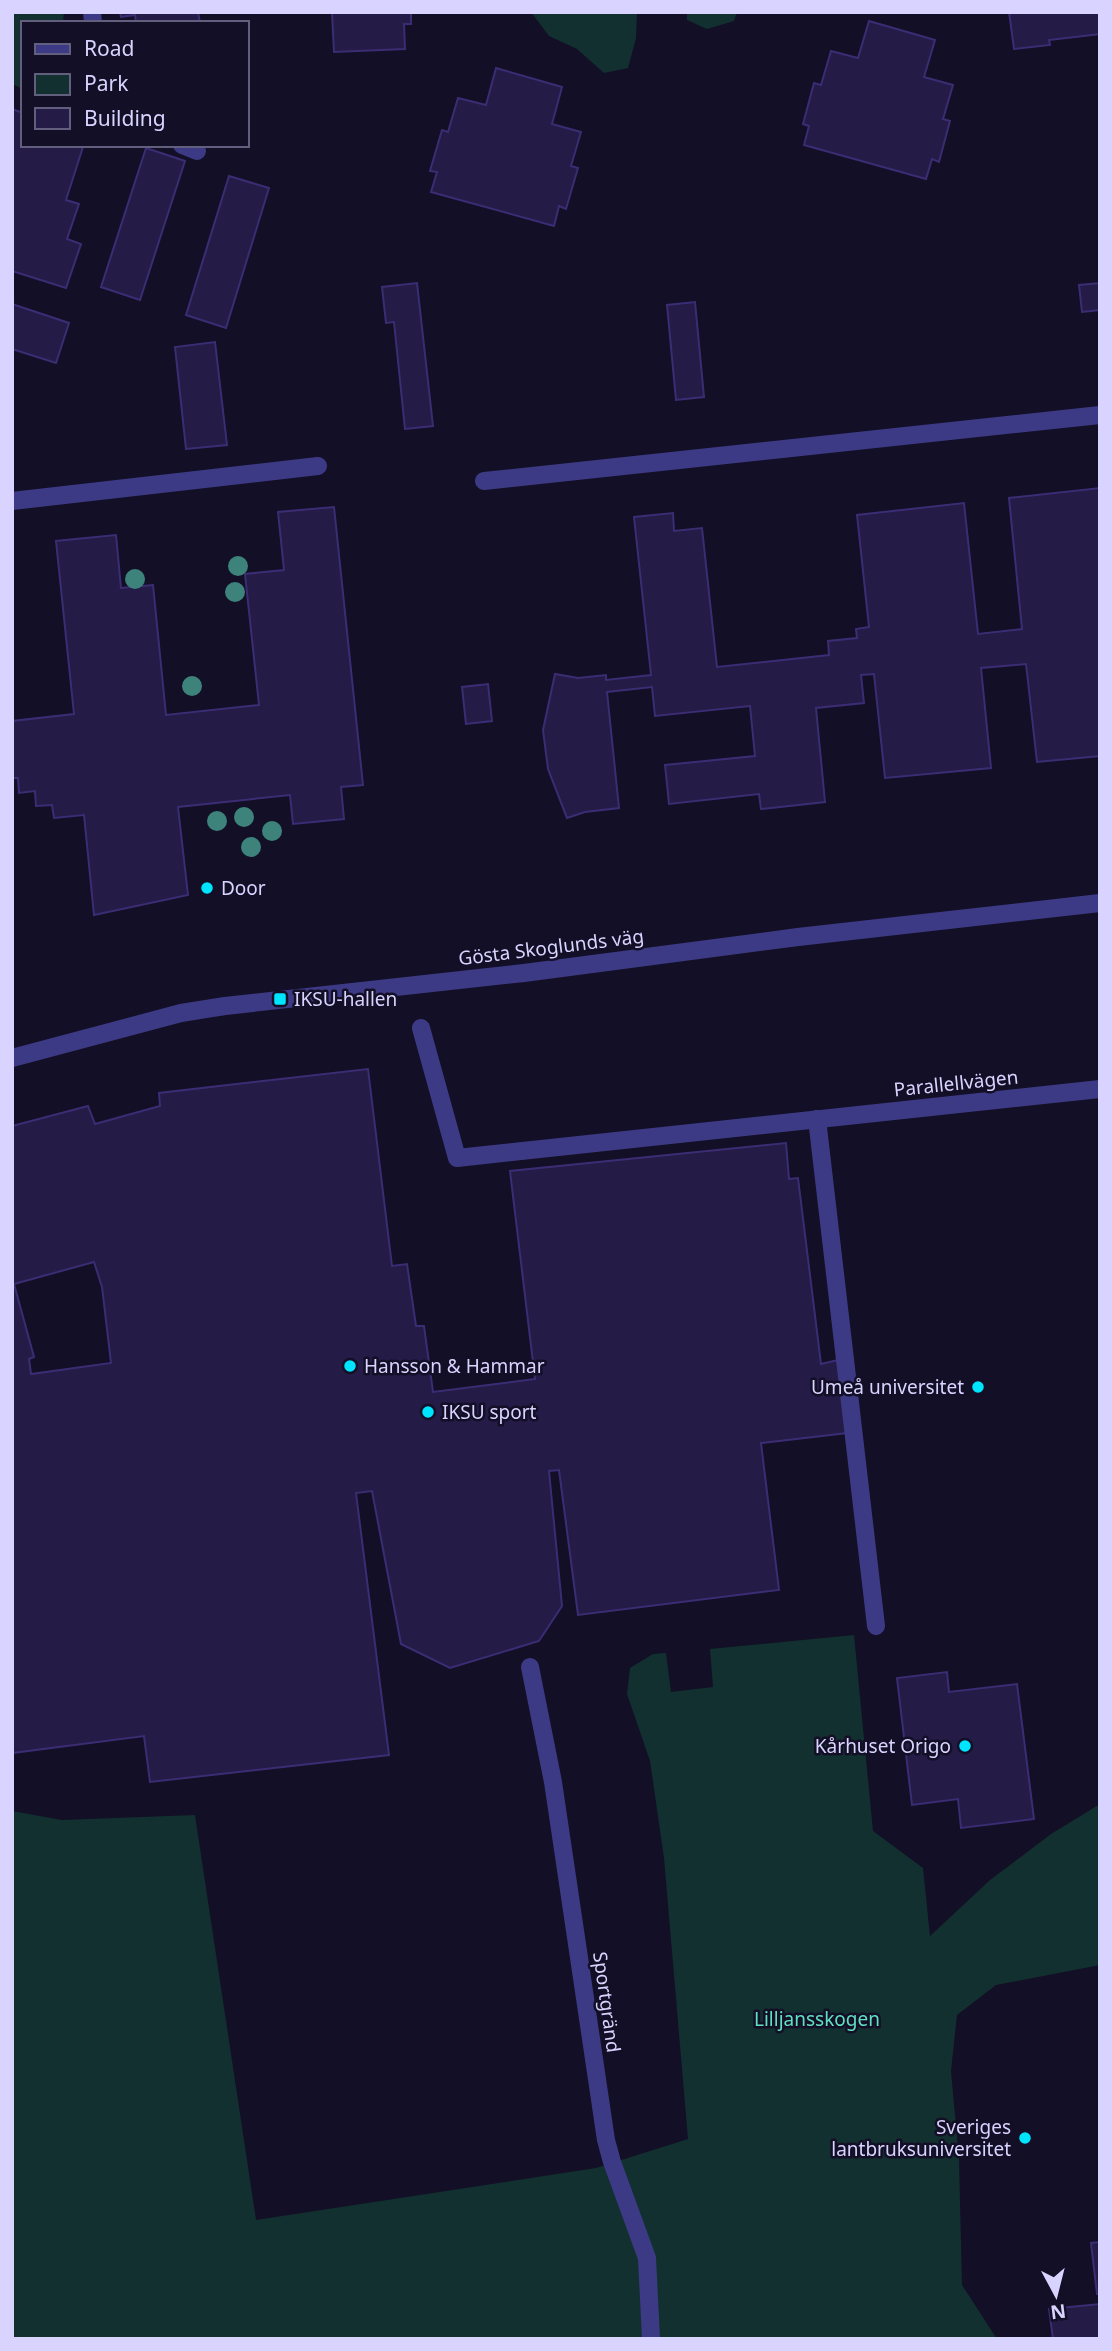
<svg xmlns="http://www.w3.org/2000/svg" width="1112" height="2351" font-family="'Noto Sans',sans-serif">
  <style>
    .green { fill: #12302f }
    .building { fill: #241b47; stroke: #3b2d73; stroke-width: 2; fill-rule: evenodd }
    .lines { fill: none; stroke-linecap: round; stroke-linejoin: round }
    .minor { stroke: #3d3a85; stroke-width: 18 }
    .tree { fill: #3d827b }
    .poi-dot { fill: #00e5ff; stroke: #130f26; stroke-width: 2.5 }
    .labels { text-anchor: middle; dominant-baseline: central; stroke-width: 5; stroke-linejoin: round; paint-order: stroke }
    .poi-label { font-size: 19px; fill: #d9d4ff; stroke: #130f26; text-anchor: start }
    .street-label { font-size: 19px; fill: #d9d4ff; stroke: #130f26 }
    .park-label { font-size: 19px; fill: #5fe0c0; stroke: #130f26 }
  </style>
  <rect width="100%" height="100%" fill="#130f26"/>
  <g class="green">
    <polygon points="12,12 64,12 63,23 23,23 23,89 12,84"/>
    <polygon points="531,12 637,12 636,38 628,68 604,73 577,49 549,36"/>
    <polygon points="687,12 737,12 734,21 707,29 687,20"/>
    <polygon points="854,1635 873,1831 923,1868 930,1936 990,1880 1051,1834 1100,1804 1100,1965 996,1985 957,2015 951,2071 959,2160 962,2285 997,2339 12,2339 12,1811 62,1820 195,1815 256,2220 596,2168 688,2139 664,1858 650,1761 627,1694 630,1668 653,1654 666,1653 671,1692 713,1687 710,1649"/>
  </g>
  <g class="building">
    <polygon points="120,12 198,12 200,23 136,23 135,15 121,17"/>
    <polygon points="332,12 411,12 411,24 404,24 405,49 334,52"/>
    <polygon points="1009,12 1100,12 1100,34 1049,40 1050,45 1014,49"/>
    <polygon points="869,21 935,40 924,77 953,85 943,119 950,121 939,162 932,159 926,179 804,145 809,126 803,124 814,83 821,85 831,51 858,58"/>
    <polygon points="496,68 562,87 552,124 581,132 571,166 578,168 566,209 559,206 554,226 431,192 437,172 430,171 442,130 448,132 458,98 486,105"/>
    <polygon points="12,109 23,113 23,145 76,145 83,147 66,200 79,204 67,239 81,244 66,288 12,271"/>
    <polygon points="146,148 185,161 140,300 101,287"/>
    <polygon points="229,176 269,188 226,328 186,315"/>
    <polygon points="417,283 433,426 405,429 394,322 386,323 382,287"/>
    <polygon points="1100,283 1100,310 1082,312 1079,285"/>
    <polygon points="695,302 704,397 676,400 667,305"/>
    <polygon points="12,304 69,323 56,363 12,349"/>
    <polygon points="215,342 227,445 186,449 175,347"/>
    <polygon points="1100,488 1100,756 1037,762 1026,664 981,668 991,768 885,778 874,674 861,675 864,703 816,708 825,802 761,809 759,794 669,804 665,765 755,756 750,706 655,716 652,687 607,692 619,808 585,812 567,818 548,769 543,730 555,674 578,678 606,675 606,680 651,675 634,517 673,513 674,531 702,528 717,667 829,655 828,641 857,638 856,629 869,627 857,515 964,503 978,634 1022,629 1009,498"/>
    <polygon points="334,507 363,785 341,787 344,819 293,824 290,795 178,807 188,895 94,915 84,815 54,818 52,805 36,806 35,791 19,793 18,778 12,778 12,721 74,714 56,541 116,535 121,588 153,585 166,715 259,705 245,574 284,570 278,512"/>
    <polygon points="488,684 492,721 466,724 462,687"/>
    <path d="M368,1069L392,1266L407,1264L416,1326H424L433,1392L535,1379L510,1171L786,1143L789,1179L798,1178L821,1364L838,1360L847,1433L761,1443L779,1590L578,1615L559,1470L549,1471L562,1606L539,1641L450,1668L401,1644L372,1491L356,1493L389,1755L150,1782L144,1736L12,1753V1126L88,1106L95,1124L160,1106L159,1093ZM94,1262L102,1287L111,1363L31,1374L29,1359L34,1357L14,1284Z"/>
    <polygon points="947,1672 949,1692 1017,1684 1034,1819 961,1828 958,1799 912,1805 897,1678"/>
    <polygon points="1100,2242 1100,2293 1097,2294 1091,2243"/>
    <polygon points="1100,2304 1100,2339 1053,2339 1049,2309"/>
  </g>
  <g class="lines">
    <g class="minor">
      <polyline points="92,12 93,23"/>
      <polyline points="182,145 197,151"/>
      <polyline points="484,481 1100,415"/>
      <polyline points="12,501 318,466"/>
      <polyline points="421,1028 457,1158 1100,1089"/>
      <polyline points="12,1058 181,1013 225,1006 524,973 798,937 1100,903"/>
      <polyline points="817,1119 876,1626"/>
      <polyline points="530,1667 553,1782 606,2140 612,2162 647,2258 651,2339"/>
    </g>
  </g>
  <g class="tree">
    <circle cx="238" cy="566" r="10"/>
    <circle cx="135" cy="579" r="10"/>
    <circle cx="235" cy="592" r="10"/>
    <circle cx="192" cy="686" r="10"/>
    <circle cx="244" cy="817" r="10"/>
    <circle cx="217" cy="821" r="10"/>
    <circle cx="272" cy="831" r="10"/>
    <circle cx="251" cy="847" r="10"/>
  </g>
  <g class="poi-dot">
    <circle cx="207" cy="888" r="7"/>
    <rect x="273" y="992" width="14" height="14" rx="3.5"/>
    <circle cx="350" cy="1366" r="7"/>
    <circle cx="978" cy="1387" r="7"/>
    <circle cx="428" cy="1412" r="7"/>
    <circle cx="965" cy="1746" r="7"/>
    <circle cx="1025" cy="2138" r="7"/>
  </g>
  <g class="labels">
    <g class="poi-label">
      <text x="221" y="888">Door</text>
      <text x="294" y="999">IKSU-hallen</text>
      <text x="364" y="1366">Hansson &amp; Hammar</text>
      <text x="964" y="1387" text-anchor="end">Umeå universitet</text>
      <text x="442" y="1412">IKSU sport</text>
      <text x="951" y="1746" text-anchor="end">Kårhuset Origo</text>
      <text x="1011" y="2127" text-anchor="end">Sveriges<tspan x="1011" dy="22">lantbruksuniversitet</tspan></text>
    </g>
    <g class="street-label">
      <text transform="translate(551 947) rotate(-7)">Gösta Skoglunds väg</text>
      <text transform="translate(956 1083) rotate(-6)">Parallellvägen</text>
      <text transform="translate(607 2002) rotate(82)">Sportgränd</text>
    </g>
    <g class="park-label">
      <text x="817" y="2019">Lilljansskogen</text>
    </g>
  </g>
  <rect width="1112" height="2351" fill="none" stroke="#d9d4ff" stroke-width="28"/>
  <rect x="21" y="21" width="228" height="126" fill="#130f26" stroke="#625e7d" stroke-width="2"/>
  <rect x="35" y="44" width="35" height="10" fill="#3d3a85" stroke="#625e7d" stroke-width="2"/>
  <text x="84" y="56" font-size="21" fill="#d9d4ff">Road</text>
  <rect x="35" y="74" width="35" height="21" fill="#12302f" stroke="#625e7d" stroke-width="2"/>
  <text x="84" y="91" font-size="21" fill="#d9d4ff">Park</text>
  <rect x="35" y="108" width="35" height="21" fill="#241b47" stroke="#625e7d" stroke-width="2"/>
  <text x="84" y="126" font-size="21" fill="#d9d4ff">Building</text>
  <g transform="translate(1056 2295) rotate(173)" stroke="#130f26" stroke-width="5" paint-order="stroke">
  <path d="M0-5L12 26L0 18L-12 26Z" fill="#d9d4ff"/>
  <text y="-10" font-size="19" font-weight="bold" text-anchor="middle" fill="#d9d4ff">N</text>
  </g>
</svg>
